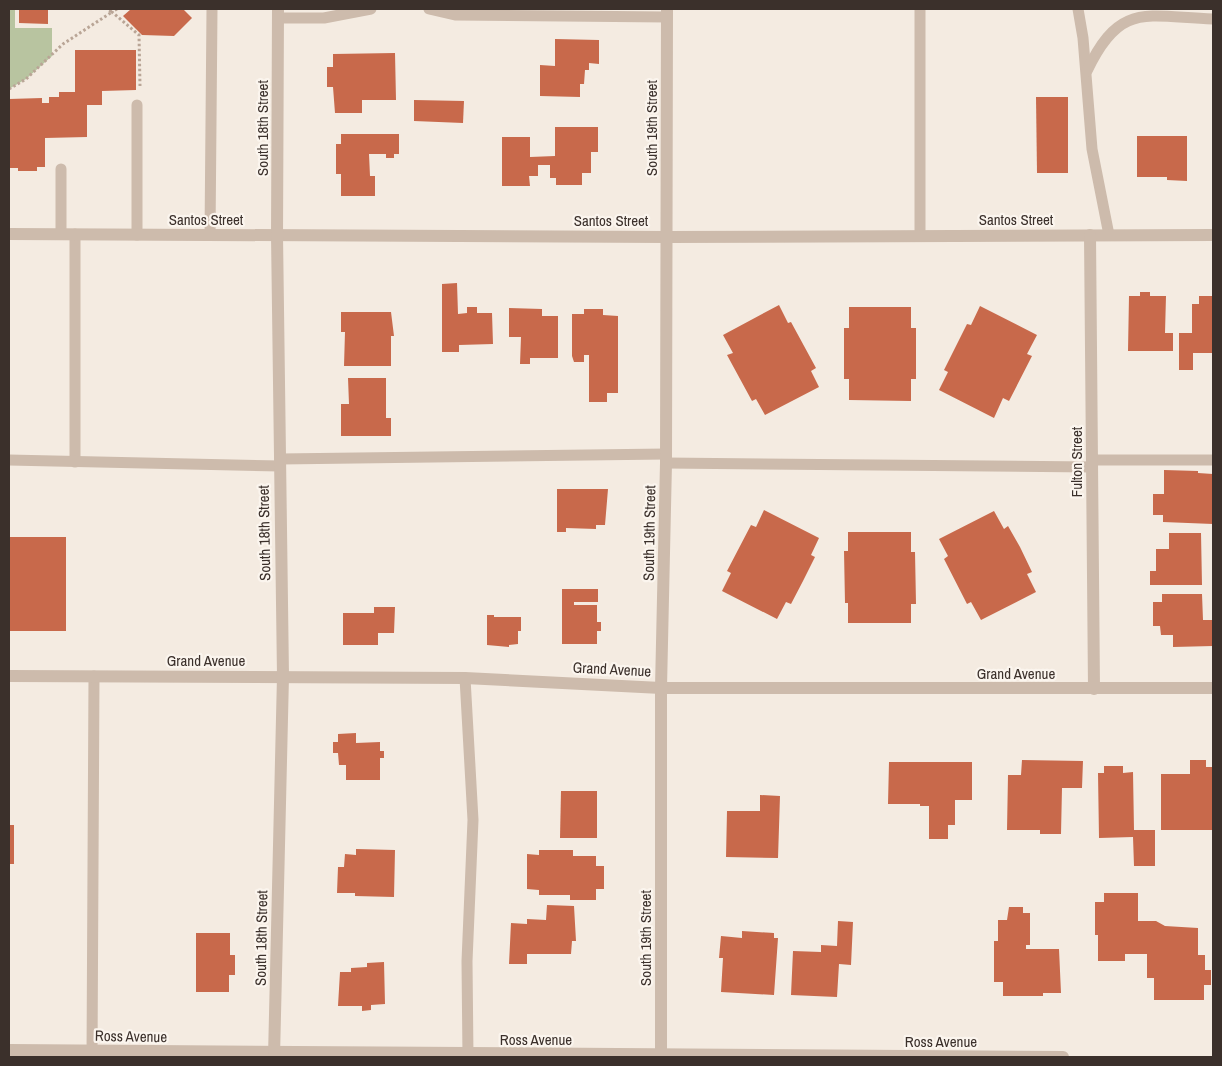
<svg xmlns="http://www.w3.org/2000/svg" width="1222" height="1066" font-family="'Archivo Narrow',sans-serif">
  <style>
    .green { fill: #b8c4a0 }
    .building { fill: #c8694b }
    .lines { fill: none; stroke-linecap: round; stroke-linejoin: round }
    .path { stroke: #b9a596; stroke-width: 3; stroke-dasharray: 2.5 2.5; stroke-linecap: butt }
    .service { stroke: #cdbbac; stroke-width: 11 }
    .minor { stroke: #cdbbac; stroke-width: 12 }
    .labels { text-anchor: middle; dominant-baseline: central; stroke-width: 4.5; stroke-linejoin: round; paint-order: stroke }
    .street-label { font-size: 15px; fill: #3b302b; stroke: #fbf5ee }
  </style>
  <rect width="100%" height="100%" fill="#f4ebe1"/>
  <polygon class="green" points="9,9 15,9 15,28 52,28 52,56 26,79 9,89"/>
  <g class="building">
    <polygon points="19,9 48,9 48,24 19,23"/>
    <polygon points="131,9 183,9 192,18 174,36 142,35 123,16"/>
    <polygon points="555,39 599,40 599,64 589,63 589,70 585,70 584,84 580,84 580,97 540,96 540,65 555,66"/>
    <polygon points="75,50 136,50 136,90 102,91 102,105 87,105 87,137 45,138 45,167 37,167 37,171 18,171 18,168 9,168 9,99 42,98 42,103 49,103 49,97 59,97 59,92 75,92"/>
    <polygon points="395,53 396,100 362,100 362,113 335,113 333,87 327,87 327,67 333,67 333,54"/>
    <polygon points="1036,97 1068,97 1068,173 1037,173"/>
    <polygon points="414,100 464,101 463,123 414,121"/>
    <polygon points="555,127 598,127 598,152 591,152 591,173 582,173 582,185 556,185 556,178 550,178 550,165 538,165 538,176 529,176 530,186 502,186 502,137 530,137 530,157 555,156"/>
    <polygon points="341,134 399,134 399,154 394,154 394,158 386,158 386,154 369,154 370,176 375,176 375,196 341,196 341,174 336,174 336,144 341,144"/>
    <polygon points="1137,136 1187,136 1187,181 1167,180 1167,177 1137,177"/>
    <polygon points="457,283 458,314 467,313 467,307 477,307 477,313 492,313 493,344 459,345 459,352 442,352 442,284"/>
    <polygon points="1140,292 1150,292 1150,296 1166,296 1165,333 1173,333 1173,351 1128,351 1129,296 1140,296"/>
    <polygon points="1199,296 1213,296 1213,353 1193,353 1193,370 1179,370 1179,333 1192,333 1192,304 1199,304"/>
    <polygon points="779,305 788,323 791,322 816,368 811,371 819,387 765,415 756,399 752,401 727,355 733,353 723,335"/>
    <polygon points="980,306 1037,335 1027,354 1032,356 1009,401 1003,398 994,418 939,390 948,372 944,370 967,324 971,325"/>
    <polygon points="849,307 911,307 911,328 916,328 916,379 911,379 911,401 849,400 849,379 844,379 844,328 849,328"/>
    <polygon points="509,308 542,309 542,316 558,316 558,358 530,358 530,364 520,364 521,337 509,337"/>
    <polygon points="584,309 603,309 603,315 618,316 618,393 607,393 607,402 589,402 589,355 584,355 584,362 574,362 572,356 572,314 584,314"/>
    <polygon points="341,312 391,312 394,336 391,336 391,366 344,366 345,332 341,332"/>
    <polygon points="348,378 386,378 386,418 391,418 391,436 341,436 341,404 349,404"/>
    <polygon points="1164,470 1198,471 1198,473 1213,474 1213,524 1163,522 1163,515 1153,515 1153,494 1164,494"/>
    <polygon points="557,489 608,489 605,525 596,525 596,529 566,528 566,532 557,532"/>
    <polygon points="764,510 819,538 811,555 815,557 803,581 791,604 786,602 777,619 722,591 731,573 727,571 751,525 756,527"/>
    <polygon points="994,511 1004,529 1008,526 1020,547 1032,572 1027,574 1036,592 981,620 971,602 967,604 944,559 948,556 939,539"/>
    <polygon points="848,532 911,532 911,552 915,552 916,604 911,604 911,623 848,623 848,603 845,603 844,551 848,551"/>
    <polygon points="1169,533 1201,533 1202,585 1150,585 1150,571 1156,571 1156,549 1169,549"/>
    <rect x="9" y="537" width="57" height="94"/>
    <polygon points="562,589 598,589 598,602 574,602 574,605 597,605 597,622 601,622 601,631 597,631 597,644 562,644"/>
    <polygon points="1162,594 1202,594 1203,620 1213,620 1213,646 1173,647 1173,635 1161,635 1160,626 1153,626 1153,602 1162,602"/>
    <polygon points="374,607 395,607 394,633 378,633 378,645 343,645 343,613 374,613"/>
    <polygon points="487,615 494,615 494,617 521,617 521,631 518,631 518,644 509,645 509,647 487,645"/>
    <polygon points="356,733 356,743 380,742 380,751 384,751 384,758 380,758 380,780 346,780 346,765 339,765 338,753 333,753 333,742 338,742 338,734"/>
    <polygon points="1022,760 1083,761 1082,788 1062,788 1061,834 1040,834 1040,830 1007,830 1008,775 1021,775"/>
    <polygon points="1190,760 1206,760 1206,767 1213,767 1213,830 1161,830 1161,774 1190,774"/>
    <polygon points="889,762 972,762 972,800 955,800 955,825 948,825 948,839 929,839 929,806 920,806 920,804 888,804"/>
    <polygon points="1104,766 1123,766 1123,773 1133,772 1134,830 1155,830 1155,866 1134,866 1133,837 1099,838 1098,773 1104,773"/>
    <polygon points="561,791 597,791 597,838 560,838"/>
    <polygon points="760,795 780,796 778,858 726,857 727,811 760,811"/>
    <rect x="9" y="825" width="5" height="39"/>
    <polygon points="356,849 395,850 394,897 355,896 355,893 337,893 338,867 344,867 345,854 356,855"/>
    <polygon points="539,850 573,850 573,856 596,856 596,866 604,866 604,889 596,889 596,900 570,900 570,895 539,895 539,890 527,889 527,854 539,855"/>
    <polygon points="1104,893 1138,893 1138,921 1156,921 1165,926 1198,928 1198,955 1205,955 1205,970 1211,970 1211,985 1204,985 1204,1000 1154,1000 1154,978 1147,978 1147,954 1125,954 1125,961 1098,961 1098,935 1095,935 1095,902 1104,902"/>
    <polygon points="547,905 574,906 576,941 572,941 571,954 527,954 527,964 509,964 511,923 527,924 527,919 546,920"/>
    <polygon points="1009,907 1023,907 1023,913 1030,913 1030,945 1026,945 1026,949 1059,949 1061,993 1043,993 1043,996 1003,996 1003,982 994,982 994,941 998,941 998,920 1007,920"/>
    <polygon points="838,921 853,922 851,965 839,964 837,997 791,995 793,951 821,952 821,945 837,946"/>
    <polygon points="742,931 774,933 774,938 778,938 774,995 721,992 723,958 719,958 721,936 742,938"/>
    <polygon points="196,933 230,933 230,955 235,955 235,975 229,975 229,992 196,992"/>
    <polygon points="384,962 385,1004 371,1005 371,1010 362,1011 362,1006 338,1006 340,972 351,972 351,968 367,967 367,963"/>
  </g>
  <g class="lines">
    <g class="path">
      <polyline points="117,9 112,12 139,35 140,86"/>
      <polyline points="9,89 26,79 63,44 112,12 107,9"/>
    </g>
    <g class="service">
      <polyline points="429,9 455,15 667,17"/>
      <polyline points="920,9 920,235"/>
      <polyline points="1078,9 1083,38 1092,149 1109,235"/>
      <polyline points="278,18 324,18 371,9"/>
      <path d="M1087,71C1120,1 1146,17 1213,19"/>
      <polyline points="61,169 61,234"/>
      <polyline points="75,234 75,462"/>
      <polyline points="137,235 137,105"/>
      <polyline points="210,235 212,9"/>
      <polyline points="280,459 666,454"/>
      <polyline points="9,460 280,466"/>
      <polyline points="1092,460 1213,460"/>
      <polyline points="666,463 1092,467"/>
      <polyline points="465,678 473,820 467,961 468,1057"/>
      <polyline points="92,1057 94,676"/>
    </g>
    <g class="minor">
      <polyline points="9,234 667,237 1213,235"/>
      <polyline points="1090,235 1094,689"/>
      <polyline points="9,676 465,678 661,688 1213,688"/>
      <polyline points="9,1050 1063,1057"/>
      <polyline points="274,1057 283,676 277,235 278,9"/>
      <polyline points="661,1057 661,688 666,463 667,9"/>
    </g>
  </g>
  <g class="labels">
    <g class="street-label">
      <text transform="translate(262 128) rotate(-90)">South 18th Street</text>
      <text transform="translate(651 128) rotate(-90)">South 19th Street</text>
      <text x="206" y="219">Santos Street</text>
      <text x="1016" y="219">Santos Street</text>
      <text x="611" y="220">Santos Street</text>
      <text transform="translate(1076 462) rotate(-90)">Fulton Street</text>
      <text transform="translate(264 533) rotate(-91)">South 18th Street</text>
      <text transform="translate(649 533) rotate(-89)">South 19th Street</text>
      <text x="206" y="660">Grand Avenue</text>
      <text transform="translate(612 669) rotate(3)">Grand Avenue</text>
      <text x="1016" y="673">Grand Avenue</text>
      <text transform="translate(261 938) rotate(-89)">South 18th Street</text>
      <text transform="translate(645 938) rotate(-90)">South 19th Street</text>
      <text transform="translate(131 1036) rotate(1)">Ross Avenue</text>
      <text x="536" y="1039">Ross Avenue</text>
      <text x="941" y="1041">Ross Avenue</text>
    </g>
  </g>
  <rect width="1222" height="1066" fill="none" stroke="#3b302b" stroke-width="20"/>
</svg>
